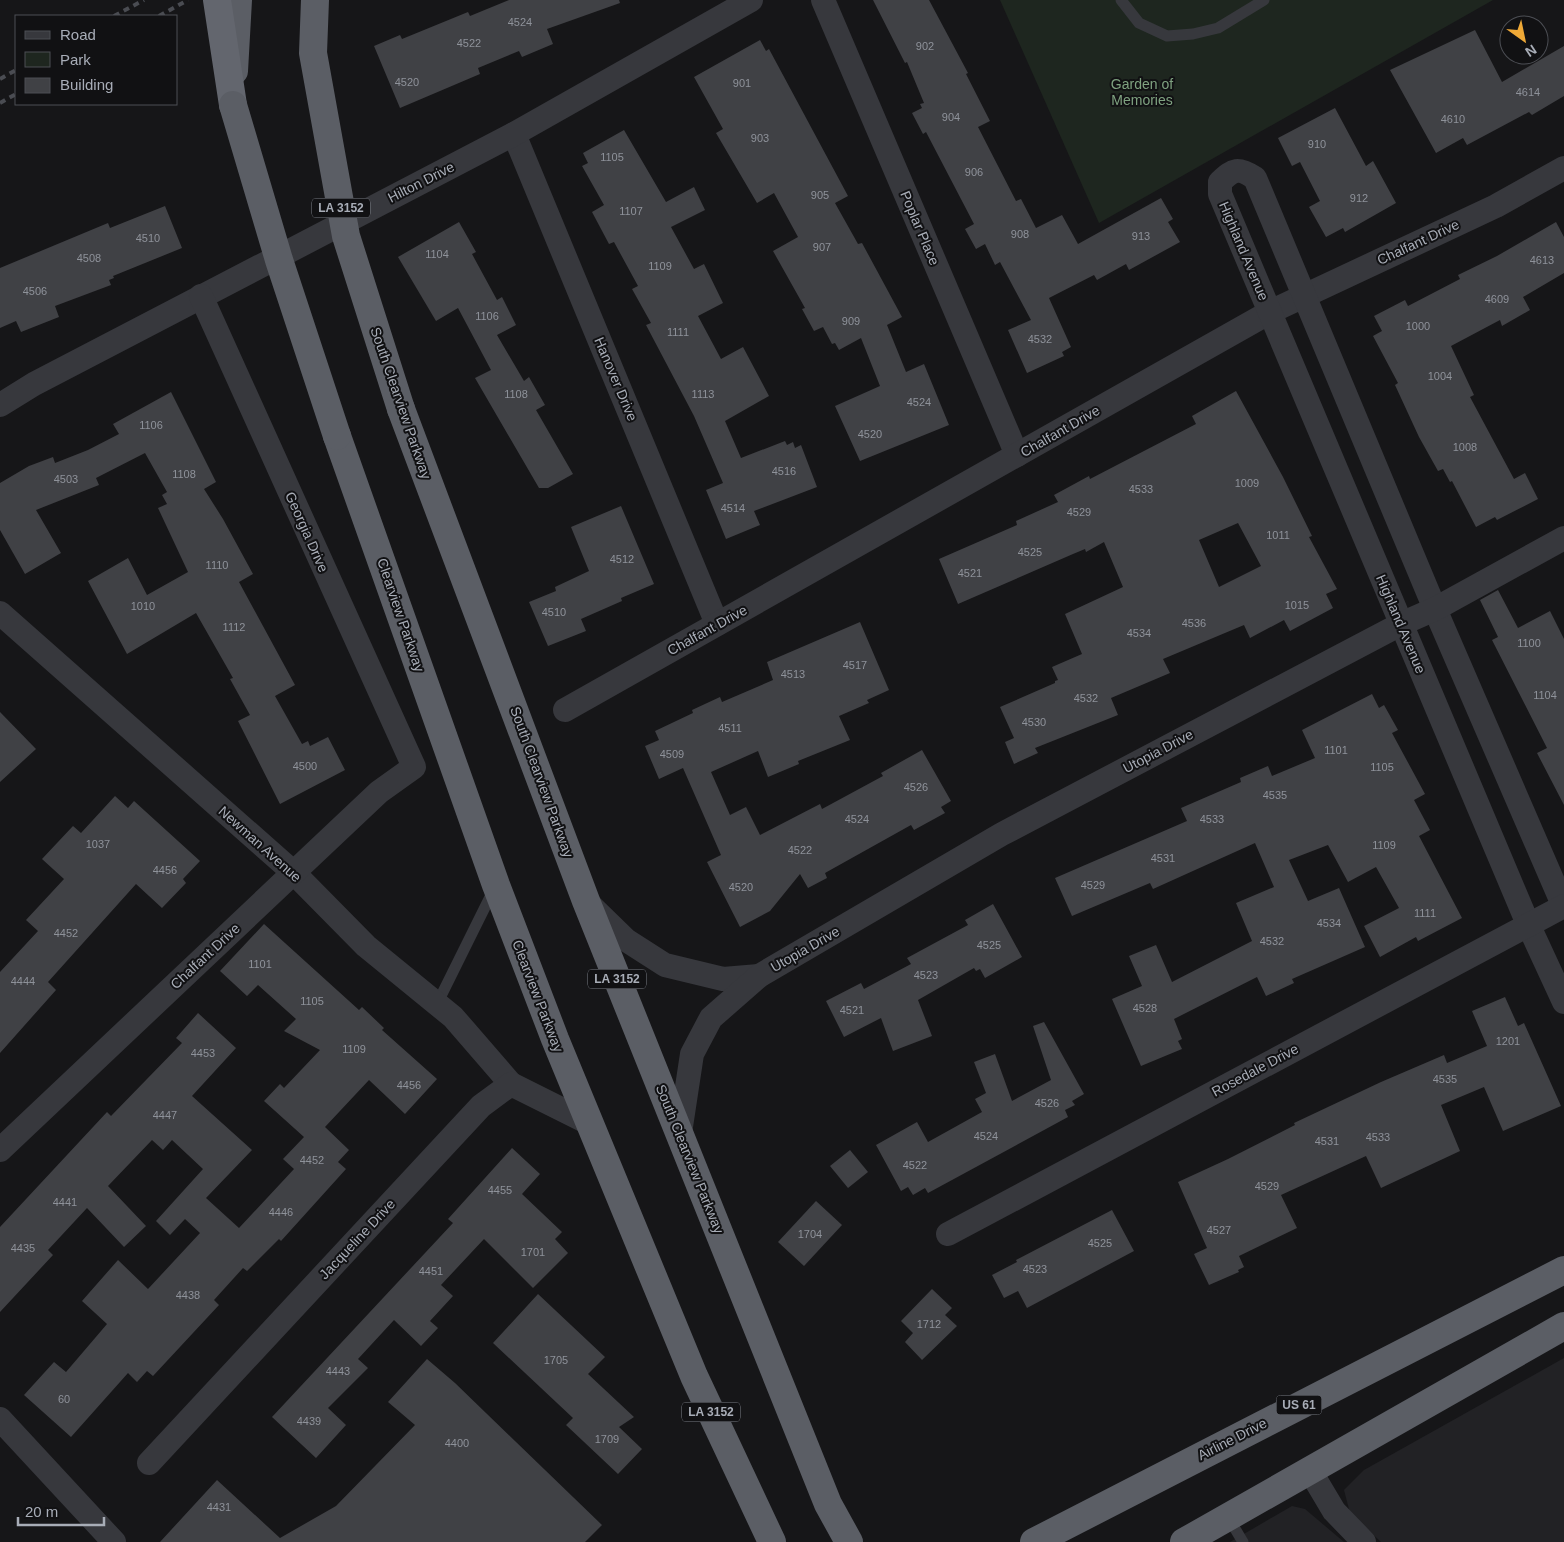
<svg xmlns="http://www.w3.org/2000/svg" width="1564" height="1542" font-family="Arial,sans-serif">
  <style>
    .built { fill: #222225 }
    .green { fill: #1e261f }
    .building { fill: #404145; fill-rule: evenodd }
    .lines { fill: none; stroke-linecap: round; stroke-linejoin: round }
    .service { stroke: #37383d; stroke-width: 11 }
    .minor { stroke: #37383d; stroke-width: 24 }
    .trunk { stroke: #5b5e65; stroke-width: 28 }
    .motorway { stroke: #63666e; stroke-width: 28 }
    .rail { stroke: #4a4c52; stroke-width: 4; stroke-dasharray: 6 5; stroke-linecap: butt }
    .trunk-bridge { stroke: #5b5e65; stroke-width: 28 }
    .labels { text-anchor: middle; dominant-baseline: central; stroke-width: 4; stroke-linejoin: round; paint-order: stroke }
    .number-label { font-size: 11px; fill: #8e929a }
    .shield { fill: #111113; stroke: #7b7e86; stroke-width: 1 }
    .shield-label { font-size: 12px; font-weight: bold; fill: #a8adb7 }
    .park-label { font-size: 14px; fill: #7fa280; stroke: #111113 }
    .street-label { font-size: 14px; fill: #a8adb7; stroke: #111113 }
  </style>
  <rect width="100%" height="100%" fill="#161618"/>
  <g class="built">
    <polygon points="1564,1358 1564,1542 1381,1542 1350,1513 1344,1490 1364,1470"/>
    <polygon points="1292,1506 1305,1509 1344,1542 1230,1542"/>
  </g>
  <polygon class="green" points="1000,0 1493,0 1099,223"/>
  <g class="building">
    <polygon points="509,0 619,0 620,3 547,29 553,44 522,57 519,51 478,68 480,74 400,108 374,46 400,35 402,39 468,12 470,16"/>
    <polygon points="873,0 929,0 968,73 966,74 990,121 978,127 1016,201 1021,199 1036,228 1062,215 1078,244 1161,198 1173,219 1168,222 1180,242 1129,270 1126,264 1097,280 1094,275 1049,298 1071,347 1062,352 1064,356 1027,373 1008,330 1031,320 1000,262 995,265 985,244 976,249 965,229 974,224 926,132 923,134 912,113 922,108 920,104 924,103 907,62 905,63"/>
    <polygon points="1475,30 1502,82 1564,46 1564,96 1532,115 1529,112 1467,145 1463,138 1436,153 1390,70"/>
    <polygon points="760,40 766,51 769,49 848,196 835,203 858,244 862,243 902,317 887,325 906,372 924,364 949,425 860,461 835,406 880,386 861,338 839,350 835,343 832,344 823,327 814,331 802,309 805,308 773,251 798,237 774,193 757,203 716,133 723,129 694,77"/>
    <polygon points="1335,108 1366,166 1373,161 1396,203 1345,232 1343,228 1326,237 1309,207 1320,201 1300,162 1292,166 1278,138"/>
    <polygon points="624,130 666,202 694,187 705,210 671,227 694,269 704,264 723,303 698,316 721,359 743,347 769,396 725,421 741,458 785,441 787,445 793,442 795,448 801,445 817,487 754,511 760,525 726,539 706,490 723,483 694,416 646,325 651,323 632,289 638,286 614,242 609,244 592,212 604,205 582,166 588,163 583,153"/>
    <polygon points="165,206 182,248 113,276 114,278 109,280 111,285 55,306 59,317 21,332 16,321 0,328 0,268 108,223 110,228"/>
    <polygon points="459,222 476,252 472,254 497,300 502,297 516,325 497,335 524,381 529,377 545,405 536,410 573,474 548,488 539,488 475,378 491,370 458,308 436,321 398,257"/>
    <polygon points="1556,222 1564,237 1564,273 1523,297 1530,310 1502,326 1500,320 1451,346 1474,395 1470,397 1514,479 1525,473 1538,499 1497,520 1495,517 1476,527 1452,481 1450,482 1443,469 1438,471 1419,437 1395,385 1398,383 1373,336 1382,331 1374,316 1405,300 1408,306 1460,279 1458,275 1497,256"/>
    <path d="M1236,391L1283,477L1312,536L1309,537L1337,589L1326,594L1333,608L1290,631L1284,620L1250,638L1244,625L1163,659L1170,673L1111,698L1118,715L1035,748L1038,753L1014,764L1005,742L1014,738L1000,707L1055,683V681L1058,680L1052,667L1082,654L1065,614L1123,587L1104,542L1086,552L1085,549L1073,554L958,604L939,559L1017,525L1016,521L1058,502L1054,495L1089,476L1090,479L1196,424L1192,416ZM1238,523L1261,566L1219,587L1199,540Z"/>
    <polygon points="171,392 216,482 204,489 223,519 253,574 239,582 295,685 275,696 302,744 308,741 310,746 328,737 345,770 280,804 238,721 250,715 230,679 233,678 196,613 127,654 88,581 128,558 147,595 188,572 158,508 167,504 162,495 167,492 145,453 96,478 99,485 36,510 61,553 25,574 0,530 0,483 29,466 53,457 55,463 88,450 119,434 113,424"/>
    <polygon points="621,506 654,584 621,598 622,601 581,619 586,631 548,646 529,602 556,591 555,587 589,571 571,527"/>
    <polygon points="1498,590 1518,628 1550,611 1564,639 1564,805 1537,753 1547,748 1492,640 1498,637 1480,600"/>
    <polygon points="860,622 889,690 867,700 869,703 839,716 850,740 798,761 799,764 768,777 758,751 711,772 730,815 746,807 760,835 820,804 822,809 883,776 881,773 922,750 951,801 941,807 945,813 914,830 911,825 825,873 827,878 808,888 800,874 770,911 740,927 707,862 721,855 683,768 659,779 645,746 659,740 655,731 693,713 692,710 720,697 722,702 773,680 767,662"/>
    <polygon points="1372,694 1379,708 1384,705 1398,730 1392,733 1425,794 1414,800 1430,830 1419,836 1462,918 1418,941 1416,937 1380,957 1364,926 1399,908 1376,867 1348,882 1328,845 1289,860 1308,901 1339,888 1365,947 1292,979 1294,983 1266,996 1257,977 1174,1019 1182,1039 1178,1041 1182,1049 1141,1066 1112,999 1142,986 1129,956 1156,945 1172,982 1252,941 1236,903 1274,887 1255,843 1153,889 1150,883 1072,916 1055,878 1187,821 1181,808 1241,782 1240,778 1268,766 1272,776 1315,758 1302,730"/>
    <polygon points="0,712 36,749 0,782"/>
    <polygon points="115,796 128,808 134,801 200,861 183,879 186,883 162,908 136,884 48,982 56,990 0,1053 0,972 38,931 26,920 64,879 42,859 73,826 81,833"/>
    <polygon points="993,904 1022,957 985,978 980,969 976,971 974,968 918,1000 932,1036 893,1051 881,1018 844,1037 826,1001 861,983 864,989 911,964 907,958 968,925 965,920"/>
    <polygon points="264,924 359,1010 362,1007 384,1028 382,1030 437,1079 405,1114 369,1080 325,1127 349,1150 338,1162 346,1169 281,1241 279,1239 247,1271 243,1268 214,1300 219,1305 153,1376 147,1371 137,1382 128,1373 71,1437 24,1395 54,1362 66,1372 107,1324 82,1301 118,1260 148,1289 200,1233 185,1219 170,1235 156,1221 203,1169 172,1140 163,1150 152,1140 108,1186 146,1226 124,1247 87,1208 48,1250 53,1255 0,1312 0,1227 107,1112 111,1116 182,1043 176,1038 198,1013 236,1048 192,1096 252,1150 206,1198 239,1228 294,1169 283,1159 304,1137 264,1101 280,1084 284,1088 320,1050 284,1031 296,1019 258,985 247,996 220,971"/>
    <polygon points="1505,997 1518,1026 1524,1023 1561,1106 1503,1131 1484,1087 1441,1105 1460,1151 1381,1188 1366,1156 1281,1195 1297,1228 1239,1256 1244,1267 1238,1270 1239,1272 1209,1285 1194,1254 1207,1248 1178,1182 1228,1159 1295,1125 1294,1123 1381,1082 1444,1055 1447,1063 1487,1046 1472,1011"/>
    <polygon points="1044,1022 1084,1094 1072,1101 1075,1105 1065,1110 1068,1117 928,1193 925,1188 913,1195 908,1187 901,1191 876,1145 917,1122 928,1142 982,1112 975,1099 986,1093 974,1062 995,1054 1012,1101 1051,1080 1033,1026"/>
    <polygon points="512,1148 540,1174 522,1194 562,1232 555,1239 568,1253 533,1288 484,1239 441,1285 453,1296 430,1321 438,1328 421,1346 394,1320 358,1359 368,1368 328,1408 346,1425 316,1458 272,1417 453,1223 448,1219"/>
    <polygon points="850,1150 868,1172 848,1188 830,1166"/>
    <polygon points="816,1201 842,1225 804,1266 778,1242"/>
    <polygon points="1112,1210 1134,1251 1027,1308 1018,1291 1004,1298 992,1275 1017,1262 1016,1260"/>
    <polygon points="932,1289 952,1308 945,1315 957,1326 922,1360 905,1342 913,1333 901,1321"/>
    <polygon points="538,1294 605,1357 588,1374 634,1417 619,1427 642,1449 618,1474 566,1425 573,1418 493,1343"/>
    <polygon points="427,1359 455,1383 602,1525 585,1542 160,1542 217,1480 280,1538 336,1506 415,1425 388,1402"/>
  </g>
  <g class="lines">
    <g class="service">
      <polyline points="1121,0 1139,23 1167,36 1193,34 1218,28 1264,0"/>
      <polyline points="437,1004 494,889"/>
      <polyline points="1228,1517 1243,1542"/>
    </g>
    <g class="minor">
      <polyline points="823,0 1017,455"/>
      <polyline points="514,134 717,624"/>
      <polyline points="0,405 34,384 514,134 751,0"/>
      <polyline points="0,613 294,873 366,946 453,1017 511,1084"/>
      <polyline points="565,710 1270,312 1496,206 1564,168"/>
      <polyline points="588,903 626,940 665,965 723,979 759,976"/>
      <path d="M1564,907L1435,609L1255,178C1238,167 1234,169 1220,182V194L1528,924L1564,1002"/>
      <polyline points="680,1133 692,1054 711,1018 759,976 1002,834 1401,624 1435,609 1564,538"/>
      <polyline points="0,1150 379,792 414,767 201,296"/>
      <polyline points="948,1234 1564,906"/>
      <polyline points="0,1419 114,1542"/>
      <polyline points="149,1463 481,1106 511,1084 589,1123"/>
      <polyline points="1309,1469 1334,1511 1364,1542"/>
    </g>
    <g class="trunk">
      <polyline points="234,71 238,0"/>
      <polyline points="401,409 586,901 828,1504 849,1542"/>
      <polyline points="337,436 496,885 555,1039 694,1376 772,1542"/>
      <polyline points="1034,1542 1564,1270"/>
      <polyline points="1184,1542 1564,1326"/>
    </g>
    <polyline class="motorway" points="217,0 233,105"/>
    <g class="rail">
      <polyline points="114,16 144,0"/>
      <polyline points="159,16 188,0"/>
      <polyline points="0,79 16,70"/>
      <polyline points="0,103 16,94"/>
    </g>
    <g class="trunk-bridge">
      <polyline points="315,0 313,53 346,236 401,409"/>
      <polyline points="233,105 279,260 337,436"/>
    </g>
  </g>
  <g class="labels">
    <g class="number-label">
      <text x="520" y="22">4524</text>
      <text x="469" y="43">4522</text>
      <text x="925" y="46">902</text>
      <text x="407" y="82">4520</text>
      <text x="742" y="83">901</text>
      <text x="1528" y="92">4614</text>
      <text x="951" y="117">904</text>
      <text x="1453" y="119">4610</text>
      <text x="760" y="138">903</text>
      <text x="1317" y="144">910</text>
      <text x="612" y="157">1105</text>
      <text x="974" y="172">906</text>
      <text x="820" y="195">905</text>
      <text x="1359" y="198">912</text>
      <text x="631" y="211">1107</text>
      <text x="1020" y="234">908</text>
      <text x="1141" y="236">913</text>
      <text x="148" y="238">4510</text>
      <text x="822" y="247">907</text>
      <text x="437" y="254">1104</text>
      <text x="89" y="258">4508</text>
      <text x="1542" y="260">4613</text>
      <text x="660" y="266">1109</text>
      <text x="35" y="291">4506</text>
      <text x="1497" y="299">4609</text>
      <text x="487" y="316">1106</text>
      <text x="851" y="321">909</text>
      <text x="1418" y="326">1000</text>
      <text x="678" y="332">1111</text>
      <text x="1040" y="339">4532</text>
      <text x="1440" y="376">1004</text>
      <text x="516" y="394">1108</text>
      <text x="703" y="394">1113</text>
      <text x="919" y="402">4524</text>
      <text x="151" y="425">1106</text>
      <text x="870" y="434">4520</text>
      <text x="1465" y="447">1008</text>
      <text x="784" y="471">4516</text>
      <text x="184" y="474">1108</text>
      <text x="66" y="479">4503</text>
      <text x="1247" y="483">1009</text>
      <text x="1141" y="489">4533</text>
      <text x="733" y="508">4514</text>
      <text x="1079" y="512">4529</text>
      <text x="1278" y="535">1011</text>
      <text x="1030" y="552">4525</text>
      <text x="622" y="559">4512</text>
      <text x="217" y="565">1110</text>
      <text x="970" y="573">4521</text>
      <text x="1297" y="605">1015</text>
      <text x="143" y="606">1010</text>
      <text x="554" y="612">4510</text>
      <text x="1194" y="623">4536</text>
      <text x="234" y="627">1112</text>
      <text x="1139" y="633">4534</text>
      <text x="1529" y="643">1100</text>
      <text x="855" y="665">4517</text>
      <text x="793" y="674">4513</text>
      <text x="1545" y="695">1104</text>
      <text x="1086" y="698">4532</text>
      <text x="1034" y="722">4530</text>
      <text x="730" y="728">4511</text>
      <text x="1336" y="750">1101</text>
      <text x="672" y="754">4509</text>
      <text x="305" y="766">4500</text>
      <text x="1382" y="767">1105</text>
      <text x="916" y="787">4526</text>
      <text x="1275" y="795">4535</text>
      <text x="857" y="819">4524</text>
      <text x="1212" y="819">4533</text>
      <text x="98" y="844">1037</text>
      <text x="1384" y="845">1109</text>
      <text x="800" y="850">4522</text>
      <text x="1163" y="858">4531</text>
      <text x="165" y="870">4456</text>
      <text x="1093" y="885">4529</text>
      <text x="741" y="887">4520</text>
      <text x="1425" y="913">1111</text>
      <text x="1329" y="923">4534</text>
      <text x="66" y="933">4452</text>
      <text x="1272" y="941">4532</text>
      <text x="989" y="945">4525</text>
      <text x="260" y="964">1101</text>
      <text x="926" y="975">4523</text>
      <text x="23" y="981">4444</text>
      <text x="312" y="1001">1105</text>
      <text x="1145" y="1008">4528</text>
      <text x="852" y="1010">4521</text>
      <text x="1508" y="1041">1201</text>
      <text x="354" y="1049">1109</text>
      <text x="203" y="1053">4453</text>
      <text x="1445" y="1079">4535</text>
      <text x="409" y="1085">4456</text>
      <text x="1047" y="1103">4526</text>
      <text x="165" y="1115">4447</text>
      <text x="986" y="1136">4524</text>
      <text x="1378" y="1137">4533</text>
      <text x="1327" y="1141">4531</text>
      <text x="312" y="1160">4452</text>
      <text x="915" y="1165">4522</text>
      <text x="1267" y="1186">4529</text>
      <text x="500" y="1190">4455</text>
      <text x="65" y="1202">4441</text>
      <text x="281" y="1212">4446</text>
      <text x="1219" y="1230">4527</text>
      <text x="810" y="1234">1704</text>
      <text x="1100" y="1243">4525</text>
      <text x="23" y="1248">4435</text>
      <text x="533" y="1252">1701</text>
      <text x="1035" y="1269">4523</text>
      <text x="431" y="1271">4451</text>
      <text x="188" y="1295">4438</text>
      <text x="929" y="1324">1712</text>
      <text x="556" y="1360">1705</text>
      <text x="338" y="1371">4443</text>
      <text x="64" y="1399">60</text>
      <text x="309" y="1421">4439</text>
      <text x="607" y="1439">1709</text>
      <text x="457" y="1443">4400</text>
      <text x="219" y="1507">4431</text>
    </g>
    <g class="shield">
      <rect x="312" y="198.5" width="58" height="19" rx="4"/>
      <rect x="588" y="969.5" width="58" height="19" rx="4"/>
      <rect x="1276.5" y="1395.5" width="45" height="19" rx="4"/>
      <rect x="682" y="1402.5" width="58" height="19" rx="4"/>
    </g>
    <g class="shield-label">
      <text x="341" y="208">LA 3152</text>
      <text x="617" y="979">LA 3152</text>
      <text x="1299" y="1405">US 61</text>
      <text x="711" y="1412">LA 3152</text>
    </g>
    <g class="park-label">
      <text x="1142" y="84">Garden of<tspan x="1142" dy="16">Memories</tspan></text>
    </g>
    <g class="street-label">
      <text transform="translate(421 182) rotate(-27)">Hilton Drive</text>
      <text transform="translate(920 228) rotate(67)">Poplar Place</text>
      <text transform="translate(1418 242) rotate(-25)">Chalfant Drive</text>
      <text transform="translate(1244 251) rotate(67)">Highland Avenue</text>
      <text transform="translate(616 379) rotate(67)">Hanover Drive</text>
      <text transform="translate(401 403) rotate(71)">South Clearview Parkway</text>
      <text transform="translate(1060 431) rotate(-30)">Chalfant Drive</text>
      <text transform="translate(307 532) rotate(66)">Georgia Drive</text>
      <text transform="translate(401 615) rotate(71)">Clearview Parkway</text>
      <text transform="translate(1401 624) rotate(67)">Highland Avenue</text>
      <text transform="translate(707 630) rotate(-29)">Chalfant Drive</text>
      <text transform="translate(1158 751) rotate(-28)">Utopia Drive</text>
      <text transform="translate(542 782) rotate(70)">South Clearview Parkway</text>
      <text transform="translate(260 844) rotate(42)">Newman Avenue</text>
      <text transform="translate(805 949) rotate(-30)">Utopia Drive</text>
      <text transform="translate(205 956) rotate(-43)">Chalfant Drive</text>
      <text transform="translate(538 996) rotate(69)">Clearview Parkway</text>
      <text transform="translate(1255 1070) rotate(-28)">Rosedale Drive</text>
      <text transform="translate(690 1159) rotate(68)">South Clearview Parkway</text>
      <text transform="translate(357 1239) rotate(-47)">Jacqueline Drive</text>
      <text transform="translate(1232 1439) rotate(-27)">Airline Drive</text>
    </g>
  </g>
  <rect x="15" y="15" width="162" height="90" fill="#111113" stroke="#4d4f55"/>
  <rect x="25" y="31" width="25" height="8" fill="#37383d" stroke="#4d4f55"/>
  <text x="60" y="40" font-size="15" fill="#a8adb7">Road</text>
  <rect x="25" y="52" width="25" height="15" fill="#1e261f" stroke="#4d4f55"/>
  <text x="60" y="65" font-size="15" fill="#a8adb7">Park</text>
  <rect x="25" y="78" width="25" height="15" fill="#404145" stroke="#4d4f55"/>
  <text x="60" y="90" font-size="15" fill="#a8adb7">Building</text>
  <g transform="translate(1524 40) rotate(147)"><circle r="24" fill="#111113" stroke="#4d4f55"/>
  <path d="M0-4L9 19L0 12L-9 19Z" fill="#efa937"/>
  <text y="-8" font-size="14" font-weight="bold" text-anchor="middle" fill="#a8adb7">N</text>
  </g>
  <path d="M18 1517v8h86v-8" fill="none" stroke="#a8adb7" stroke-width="2.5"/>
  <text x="25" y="1517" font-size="15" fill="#a8adb7" stroke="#111113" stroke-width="4" paint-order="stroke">20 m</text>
</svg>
